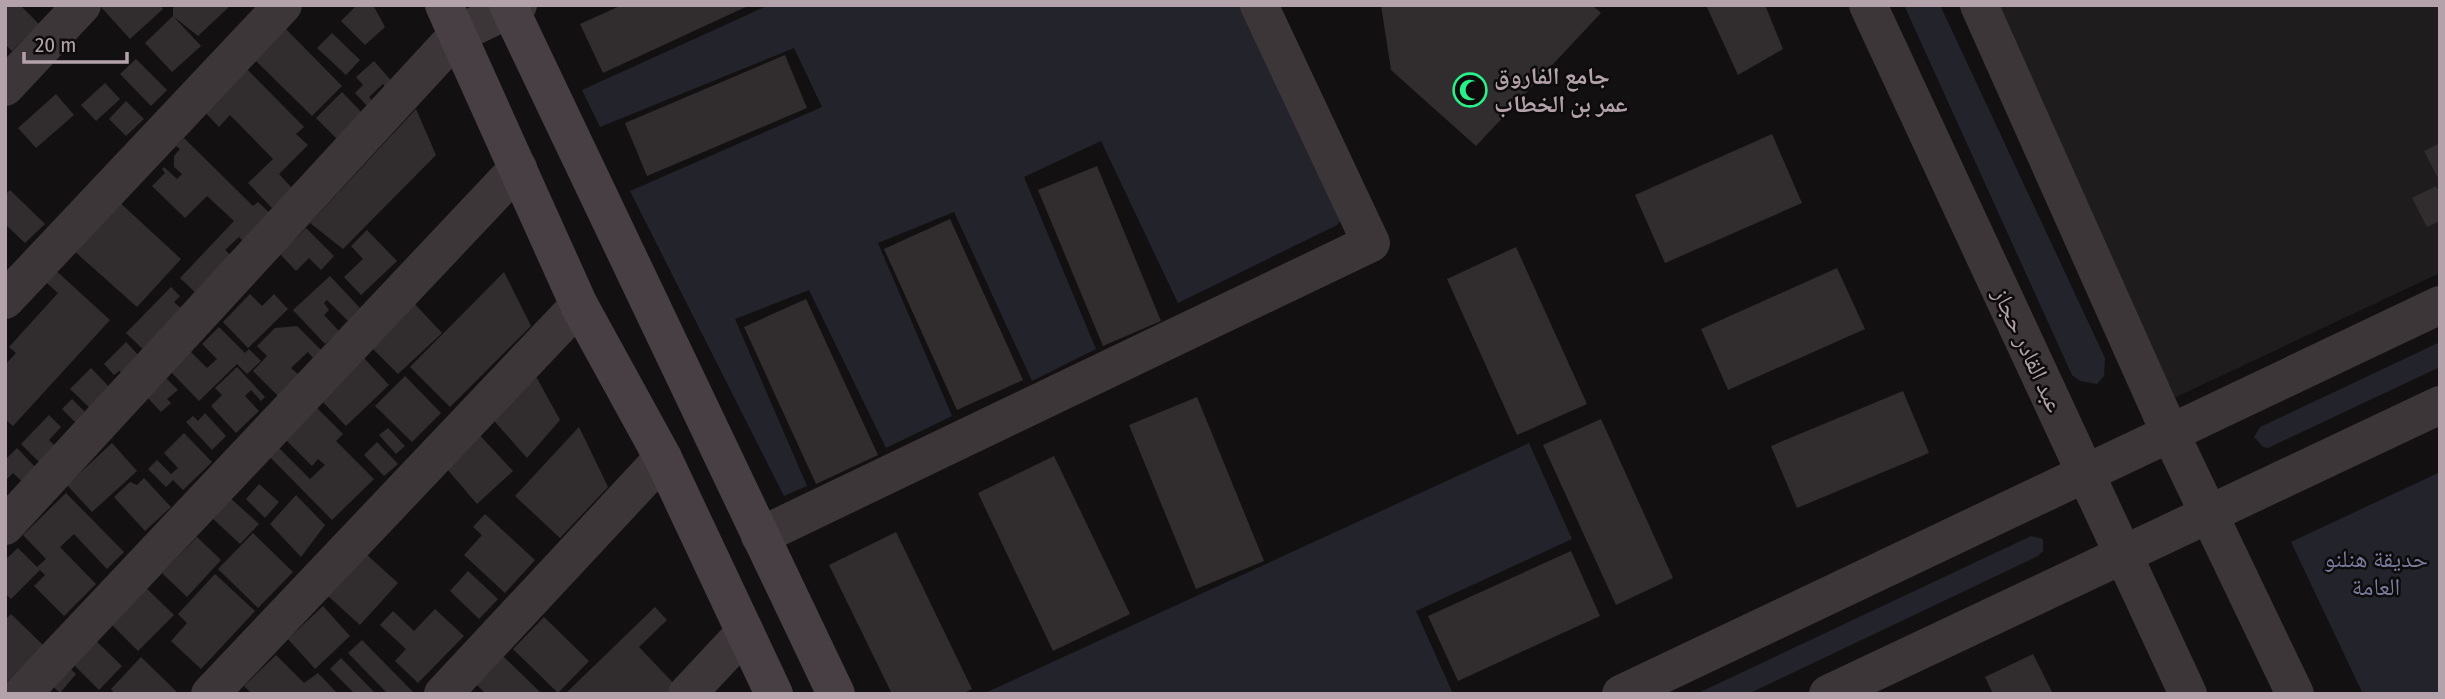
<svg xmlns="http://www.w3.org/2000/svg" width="2445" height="699" font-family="'Fira Sans Condensed','Noto Naskh Arabic',sans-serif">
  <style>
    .built { fill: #1f1c1d }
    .green { fill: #23232c }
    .building { fill: #312d2f }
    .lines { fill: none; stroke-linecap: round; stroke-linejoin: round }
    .minor { stroke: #3c3638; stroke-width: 38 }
    .secondary { stroke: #473f43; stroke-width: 38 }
    .labels { text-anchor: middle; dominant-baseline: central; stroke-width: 5; stroke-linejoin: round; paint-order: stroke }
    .poi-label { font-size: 24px; font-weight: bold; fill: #b3a2aa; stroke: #0d0b0c; text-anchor: start }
    .street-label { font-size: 24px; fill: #b3a2aa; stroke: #0d0b0c }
    .park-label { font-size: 24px; fill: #787d9e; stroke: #0d0b0c }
  </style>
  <rect width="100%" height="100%" fill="#121011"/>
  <polygon class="built" points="1997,5 2440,5 2440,273 2174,398"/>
  <g class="green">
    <polygon points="769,5 1248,5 1346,213 1337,225 1178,303 1101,141 1024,177 1096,349 1032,381 954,212 878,243 952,416 886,448 809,290 735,319 807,486 784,496 630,191 822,107 794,48 600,127 582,90"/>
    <polygon points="1904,5 1940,5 2105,358 2104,376 2097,384 2080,381 2072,375"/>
    <polygon points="2440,342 2440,367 2268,448 2263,447 2254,437 2260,427"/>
    <polygon points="1529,443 1572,539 1416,611 1453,694 983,694"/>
    <polygon points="2440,472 2440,694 2363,694 2291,542"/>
    <polygon points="2031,536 2043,539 2043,551 2038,556 1748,694 1696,694"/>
  </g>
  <g class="building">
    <polygon points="5,5 20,5 39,24 12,51 5,44"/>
    <polygon points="104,5 160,5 163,9 130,39 101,7"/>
    <polygon points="176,5 231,5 198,36 173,16 201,46 172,72 145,43 173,16 173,8"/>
    <polygon points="357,5 373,5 385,27 365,45 341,21"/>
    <polygon points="622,5 750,5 603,73 580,24"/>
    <polygon points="1381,5 1592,5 1601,13 1476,146 1391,70"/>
    <polygon points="1706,5 1765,5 1783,49 1738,75"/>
    <polygon points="284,27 342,86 312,116 253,58"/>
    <polygon points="332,33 360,60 346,75 317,48"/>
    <polygon points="785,55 807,108 647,176 625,123"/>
    <polygon points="136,59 167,90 151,106 120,74"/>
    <polygon points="374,61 395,85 388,91 383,84 369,97 375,104 370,109 355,93 363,85 356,77"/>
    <polygon points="241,63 304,127 296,134 308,145 279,174 292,188 272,208 248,183 273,159 230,115 219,127 198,105"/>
    <polygon points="105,83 120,99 96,121 81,105"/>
    <polygon points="342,92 366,117 340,142 316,118"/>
    <polygon points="56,94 74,115 36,148 18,128"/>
    <polygon points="126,101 144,119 126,136 109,119"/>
    <polygon points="416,109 436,155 343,249 310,223"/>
    <polygon points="1772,134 1802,203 1665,263 1635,195"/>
    <polygon points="184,138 253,206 258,202 274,217 246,244 239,237 225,250 235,259 199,296 180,278 234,221 207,196 185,218 152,186 165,173 162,169 164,167 177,179 182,174 174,167 174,156 180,149 176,146"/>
    <polygon points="2440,143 2440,182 2424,151"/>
    <polygon points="1097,166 1161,321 1103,346 1038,190"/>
    <polygon points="2436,186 2440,194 2440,221 2427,227 2412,198"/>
    <polygon points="10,190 45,224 25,243 5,224 5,195"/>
    <polygon points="117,200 181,259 137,307 72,249"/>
    <polygon points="950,219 1023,380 957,410 884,249"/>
    <polygon points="306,228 334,256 321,270 309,258 296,271 280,254"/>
    <polygon points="367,230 397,261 361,295 344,277 363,259 351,246"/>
    <polygon points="1516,247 1587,404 1517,435 1447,279"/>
    <polygon points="52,267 110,320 13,426 5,419 5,365 16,353 9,347 58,293 41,278"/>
    <polygon points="1837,268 1865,329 1728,390 1701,329"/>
    <polygon points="504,272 531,326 450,407 410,367"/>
    <polygon points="330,276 360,308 348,321 327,300 324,303 329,310 324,315 339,331 325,344 293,310"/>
    <polygon points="171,287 180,296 174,302 187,314 148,354 126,333"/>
    <polygon points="250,294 262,306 274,294 288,309 248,348 223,322"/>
    <polygon points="806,299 878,455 816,484 744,327"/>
    <polygon points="412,301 442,333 398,374 368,344"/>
    <polygon points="297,326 321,350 313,358 308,352 291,368 300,376 278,396 253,371 267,356 257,346 275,328"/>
    <polygon points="219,327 245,353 249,349 261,361 247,374 237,364 199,401 170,371 190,351 207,368 217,359 202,344"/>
    <polygon points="126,342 142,359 126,375 119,371 114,375 104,364"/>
    <polygon points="363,357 389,385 346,426 320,399"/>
    <polygon points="237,367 265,397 261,401 251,390 245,396 259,411 236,433 211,406 222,395 215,388"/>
    <polygon points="91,368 114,392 93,411 70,389"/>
    <polygon points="532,369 560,420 527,458 489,415"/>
    <polygon points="405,376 441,413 412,442 375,406"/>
    <polygon points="166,378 178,390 167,399 171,403 161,412 146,396"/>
    <polygon points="1903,391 1929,453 1797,508 1771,446"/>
    <polygon points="1197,397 1264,561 1196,589 1129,425"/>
    <polygon points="72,399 91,418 81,428 62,409"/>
    <polygon points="313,404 343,434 336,441 374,479 332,520 269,456 278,447 310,479 325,465 318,459 312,466 282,436"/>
    <polygon points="205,413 226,436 212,450 186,422 193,416 198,421"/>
    <polygon points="49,415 61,427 49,440 62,453 46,469 21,444"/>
    <polygon points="1601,419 1673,578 1616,605 1543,445"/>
    <polygon points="579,427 608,487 560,538 515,496"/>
    <polygon points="388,428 405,446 396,454 379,435"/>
    <polygon points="473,428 513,471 477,504 441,462"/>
    <polygon points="184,433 212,462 183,490 173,480 166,487 148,469 157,460 171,474 178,468 164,453"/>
    <polygon points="377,442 398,464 384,476 364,455"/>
    <polygon points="112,443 137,471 92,512 67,485"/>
    <polygon points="17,448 39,471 26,485 13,473 5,481 5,460"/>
    <polygon points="1054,456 1130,614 1053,651 978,493"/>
    <polygon points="144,478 171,507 145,531 114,497 130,482 137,485"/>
    <polygon points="259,484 279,502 265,518 246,499"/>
    <polygon points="66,493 124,552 107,569 74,534 60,547 96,584 64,616 34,586 45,575 40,570 11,599 5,593 5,560 18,548 37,567 46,559 23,535"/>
    <polygon points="296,495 325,525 301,557 270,524"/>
    <polygon points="228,496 259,524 240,544 210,516"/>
    <polygon points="485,514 535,560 505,593 464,555 482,535 473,527"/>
    <polygon points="896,532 972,689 962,694 892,694 829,565"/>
    <polygon points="253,533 293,572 258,608 218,569"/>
    <polygon points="197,537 221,560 187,597 162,573"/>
    <polygon points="1571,551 1600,616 1458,681 1428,616"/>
    <polygon points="366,554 398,583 360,625 328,596"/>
    <polygon points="468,571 498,599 479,619 450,591"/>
    <polygon points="215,574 255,611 201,669 171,641 187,623 178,614"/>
    <polygon points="141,583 174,615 138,651 106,619"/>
    <polygon points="323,606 350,636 315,669 288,639"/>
    <polygon points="655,607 667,620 639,647 679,689 674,694 565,694"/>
    <polygon points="435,609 464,636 418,683 395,661 406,649 380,625 393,611 414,631"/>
    <polygon points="11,614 43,645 5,684 5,620"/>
    <polygon points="544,617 589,661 558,693 513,649"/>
    <polygon points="92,637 122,666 99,690 69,660"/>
    <polygon points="362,640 413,692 411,694 388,694 348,653"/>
    <polygon points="2033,654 2053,694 1993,694 1985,677"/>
    <polygon points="276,655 304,683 318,673 338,694 252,694 244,686"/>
    <polygon points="503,656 542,694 486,694 476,684"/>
    <polygon points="141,657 179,694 115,694 111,689"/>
    <polygon points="341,658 376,694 355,694 330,669"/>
    <polygon points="64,663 76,674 60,693 48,682"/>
  </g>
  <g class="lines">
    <g class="minor">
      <polyline points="1868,5 2188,694"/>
      <polyline points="1979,5 2170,433 2295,694"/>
      <polyline points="5,87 82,5"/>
      <polyline points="5,300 283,5"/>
      <polyline points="5,526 458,34 518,5"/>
      <polyline points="760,536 1371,243 1259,5"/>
      <polyline points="22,694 518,168"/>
      <polyline points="210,694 579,305"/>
      <polyline points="443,694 663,458"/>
      <polyline points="687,694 745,632"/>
      <polyline points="1621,694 2440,305"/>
      <polyline points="1828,694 2440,405"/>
    </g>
    <g class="secondary">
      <polyline points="444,5 579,305 663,458 774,694"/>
      <polyline points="508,5 836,694"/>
    </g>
  </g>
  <defs>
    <symbol id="mosque-ring" viewBox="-11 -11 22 22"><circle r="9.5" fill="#0d0b0c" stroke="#29f189" stroke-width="1.5"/><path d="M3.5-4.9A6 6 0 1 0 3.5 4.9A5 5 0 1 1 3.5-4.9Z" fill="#29f189"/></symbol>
  </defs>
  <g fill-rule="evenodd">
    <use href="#mosque-ring" x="1451" y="71" width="38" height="38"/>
  </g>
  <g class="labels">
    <g class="poi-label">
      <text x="1494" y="76">جامع الفاروق<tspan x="1494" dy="28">عمر بن الخطاب</tspan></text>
    </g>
    <g class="street-label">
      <text transform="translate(2028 350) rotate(65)">عبد القادر حجاز</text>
    </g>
    <g class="park-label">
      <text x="2376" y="559">حديقة هنلنو<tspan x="2376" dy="28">العامة</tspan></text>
    </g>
  </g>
  <rect width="2445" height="699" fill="none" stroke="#b3a2aa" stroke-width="14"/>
  <path d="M24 52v10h103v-10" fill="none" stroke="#b3a2aa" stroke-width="3.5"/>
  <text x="35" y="52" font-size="21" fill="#b3a2aa" stroke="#0d0b0c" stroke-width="5" paint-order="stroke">20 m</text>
</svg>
